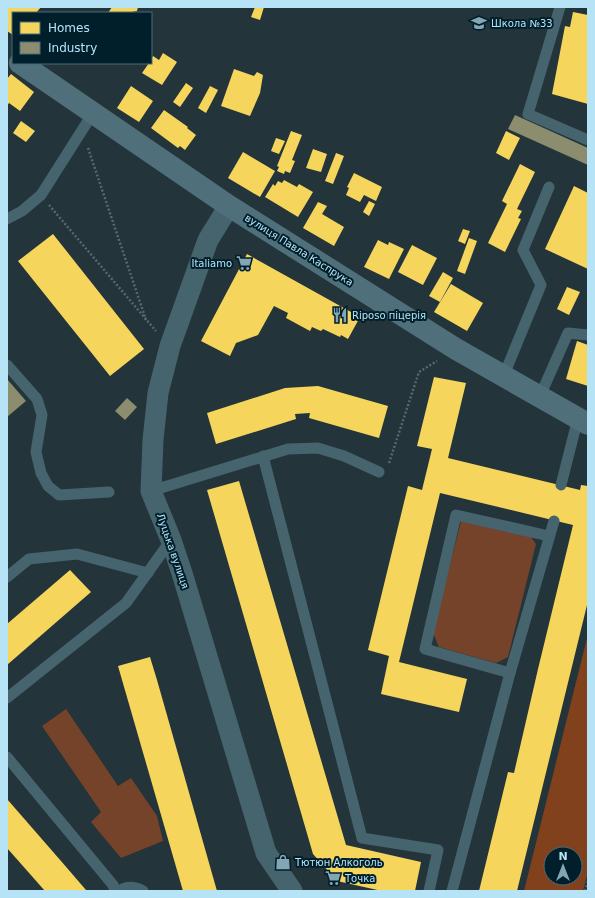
<svg xmlns="http://www.w3.org/2000/svg" width="595" height="898" font-family="'DejaVu Sans',sans-serif">
  <style>
    .green { fill: #74432a }
    .forest { fill: #82411d; fill-rule: evenodd }
    .homes { fill: #f6d55c }
    .industry { fill: #8c8c6e }
    .lines { fill: none; stroke-linecap: round; stroke-linejoin: round }
    .path { stroke: #536a72; stroke-width: 2.5; stroke-dasharray: 2 2; stroke-linecap: butt }
    .lane { stroke: #46646e; stroke-width: 11 }
    .street { stroke: #46646e; stroke-width: 21 }
    .secondary { stroke: #4f6f7a; stroke-width: 22 }
    .labels { text-anchor: middle; dominant-baseline: central; stroke-width: 4; stroke-linejoin: round; paint-order: stroke }
    .poi-label { font-size: 10px; fill: #b6e3f6; stroke: #001f2a; text-anchor: start }
    .street-label { font-size: 10px; fill: #b6e3f6; stroke: #001f2a }
  </style>
  <rect width="100%" height="100%" fill="#23343a"/>
  <g class="green">
    <polygon points="461,521 531,537 536,544 508,657 496,663 439,647 433,633"/>
    <polygon points="66,709 118,786 131,778 157,816 163,841 121,858 91,822 101,812 42,726"/>
  </g>
  <path class="forest" d="M588,634V872L583,891H524ZM551,854H575V878H551Z"/>
  <g class="homes">
    <polygon points="7,7 27,8 41,7 36,13 13,13 13,35 7,31"/>
    <polygon points="112,7 138,7 137,11 132,12 133,13 108,13"/>
    <polygon points="255,7 264,7 260,20 251,17"/>
    <polygon points="573,12 588,15 588,104 552,94 565,26 570,27"/>
    <polygon points="163,53 177,62 162,85 142,73 149,63 151,63 151,59 153,56 159,60"/>
    <polygon points="234,69 254,76 257,72 263,75 260,93 250,116 221,106"/>
    <polygon points="11,74 34,92 20,111 9,103 7,106 7,79"/>
    <polygon points="186,83 193,88 180,107 173,102"/>
    <polygon points="131,86 153,101 139,122 117,108"/>
    <polygon points="210,86 218,90 206,113 198,108"/>
    <polygon points="164,110 188,127 187,128 196,135 185,150 180,146 178,148 151,128"/>
    <polygon points="21,121 35,131 26,142 13,133"/>
    <polygon points="291,131 302,135 292,160 295,161 290,173 285,171 284,174 277,171 279,167 277,166"/>
    <polygon points="506,131 520,138 509,160 496,153"/>
    <polygon points="276,138 285,141 279,154 271,151"/>
    <polygon points="313,149 327,154 321,172 306,168"/>
    <polygon points="243,152 275,171 260,197 228,178"/>
    <polygon points="336,153 344,156 333,184 325,181"/>
    <polygon points="520,164 535,172 517,209 522,211 518,218 521,219 505,252 488,243 507,204 502,201"/>
    <polygon points="354,173 382,187 376,201 364,195 360,202 346,195 349,188 347,187"/>
    <polygon points="284,180 297,187 299,184 313,192 298,217 265,197 273,184 275,186 278,181 282,183"/>
    <polygon points="574,186 588,193 588,269 545,249"/>
    <polygon points="369,201 375,204 369,216 363,212"/>
    <polygon points="318,202 327,206 322,214 344,227 334,246 303,228"/>
    <polygon points="463,229 470,231 465,244 458,241"/>
    <polygon points="53,234 144,349 110,376 18,261"/>
    <polygon points="469,238 477,241 465,274 457,271"/>
    <polygon points="378,240 388,245 389,242 404,249 389,279 364,267"/>
    <polygon points="412,245 437,258 423,285 398,272"/>
    <polygon points="247,254 360,317 348,339 341,335 340,337 323,329 321,331 312,327 310,331 286,318 288,313 274,306 258,335 236,343 230,356 201,341"/>
    <polygon points="443,272 453,278 440,302 429,296"/>
    <polygon points="451,284 483,303 467,331 434,312"/>
    <polygon points="567,287 580,292 569,315 557,309"/>
    <polygon points="577,341 588,345 588,386 566,379"/>
    <polygon points="434,377 466,383 448,458 580,490 581,485 588,486 588,601 517,891 479,891 508,772 514,773 538,669 573,525 440,493 399,662 467,679 459,712 381,694 389,656 368,650 408,486 422,490 432,449 417,446"/>
    <polygon points="318,386 388,406 379,438 309,418 310,413 295,414 296,419 216,444 207,413 285,388"/>
    <polygon points="239,481 346,845 421,862 415,891 382,891 337,881 313,854 207,490"/>
    <polygon points="70,570 91,592 7,665 7,624"/>
    <polygon points="150,657 157,680 217,891 183,891 118,666"/>
    <polygon points="7,799 61,861 86,890 85,891 45,891 7,848"/>
  </g>
  <g class="industry">
    <polygon points="515,115 588,148 588,165 508,129"/>
    <polygon points="7,379 26,401 7,417"/>
    <polygon points="127,398 137,407 125,420 115,411"/>
  </g>
  <g class="lines">
    <g class="path">
      <polyline points="88,148 146,320"/>
      <polyline points="49,205 156,331"/>
      <polyline points="389,463 419,372 437,361"/>
      <polyline points="585,891 588,881"/>
    </g>
    <g class="lane">
      <polyline points="560,7 528,114 588,140"/>
      <polyline points="7,219 22,211 41,195 93,113"/>
      <polyline points="7,365 37,399 42,415 36,452 41,473 48,486 59,495 109,492"/>
      <polyline points="504,375 541,285 523,250 549,187"/>
      <polyline points="540,396 568,333 588,335"/>
      <polyline points="263,456 362,838 438,850 429,891"/>
      <polyline points="561,485 578,418"/>
      <polyline points="151,491 288,449 318,448 344,456 379,472"/>
      <polyline points="7,577 29,559 77,554 148,573"/>
      <polyline points="510,673 425,649 456,515 549,536"/>
      <polyline points="7,698 126,603 171,540"/>
      <polyline points="7,757 113,885 115,891"/>
      <path d="M119,891C126,886 135,886 143,891"/>
      <polyline points="452,891 510,673 554,521"/>
    </g>
    <polyline class="street" points="229,206 208,240 170,346 158,393 153,440 151,491 171,540 182,573 266,853 292,891"/>
    <polyline class="secondary" points="20,63 229,206 456,349 588,424"/>
  </g>
  <defs>
    <symbol id="school-bare" viewBox="-9 -9 18 18"><path d="M0-5L7-2L0 1L-7-2ZM-4 1L0 2.5L4 1V4Q0 6-4 4Z" fill="#83a6b4" stroke="#001f2a" stroke-width="2.5" paint-order="stroke"/></symbol>
    <symbol id="supermarket-bare" viewBox="-9 -9 18 18"><path d="M-6-5.5h2.5l.6 2H6L4.5 2H-2.5L-4.4-4H-6ZM-1.5 3.2a1.3 1.3 0 1 0 .1 0ZM3 3.2a1.3 1.3 0 1 0 .1 0Z" fill="#83a6b4" stroke="#001f2a" stroke-width="2.5" paint-order="stroke"/></symbol>
    <symbol id="restaurant-bare" viewBox="-9 -9 18 18"><path d="M-5-6h1v4h1v-4h1v4h1v-4h1v5L-1.5 .5V6h-2V.5L-5-1ZM5-6V6H3V1.5H1.5Q1.5-4 5-6Z" fill="#83a6b4" stroke="#001f2a" stroke-width="2.5" paint-order="stroke"/></symbol>
    <symbol id="shop-bare" viewBox="-9 -9 18 18"><path d="M-5-2.5h2.3a2.7 3.5 0 0 1 5.4 0H5L5.5 6h-11ZM-1.5-2.5h3a1.5 2.3 0 0 0-3 0Z" fill="#83a6b4" stroke="#001f2a" stroke-width="2.5" paint-order="stroke"/></symbol>
  </defs>
  <g fill-rule="evenodd">
    <use href="#school-bare" x="468" y="12" width="22" height="22"/>
    <use href="#supermarket-bare" x="233" y="252" width="22" height="22"/>
    <use href="#restaurant-bare" x="329" y="304" width="22" height="22"/>
    <use href="#shop-bare" x="272" y="851" width="22" height="22"/>
    <use href="#supermarket-bare" x="322" y="867" width="22" height="22"/>
  </g>
  <g class="labels">
    <g class="poi-label">
      <text x="491" y="23">Школа №33</text>
      <text x="232" y="263" text-anchor="end">Italiamo</text>
      <text x="352" y="315">Riposo піцерія</text>
      <text x="295" y="862">Тютюн Алкоголь</text>
      <text x="345" y="878">Точка</text>
    </g>
    <g class="street-label">
      <text transform="translate(299 250) rotate(32)">вулиця Павла Каспрука</text>
      <text transform="translate(173 551) rotate(71)">Луцька вулиця</text>
    </g>
  </g>
  <rect width="595" height="898" fill="none" stroke="#b6e3f6" stroke-width="16"/>
  <rect x="12" y="12" width="140" height="52" fill="#001f2a" stroke="#496d7c"/>
  <rect x="20" y="22" width="20" height="12" fill="#f6d55c" stroke="#496d7c"/>
  <text x="48" y="32" font-size="12" fill="#b6e3f6">Homes</text>
  <rect x="20" y="42" width="20" height="12" fill="#8c8c6e" stroke="#496d7c"/>
  <text x="48" y="52" font-size="12" fill="#b6e3f6">Industry</text>
  <g transform="translate(563 866)"><circle r="19" fill="#001f2a" stroke="#496d7c"/>
  <path d="M0-3L7 15L0 10L-7 15Z" fill="#83a6b4"/>
  <text y="-6" font-size="11" font-weight="bold" text-anchor="middle" fill="#b6e3f6">N</text>
  </g>
</svg>
